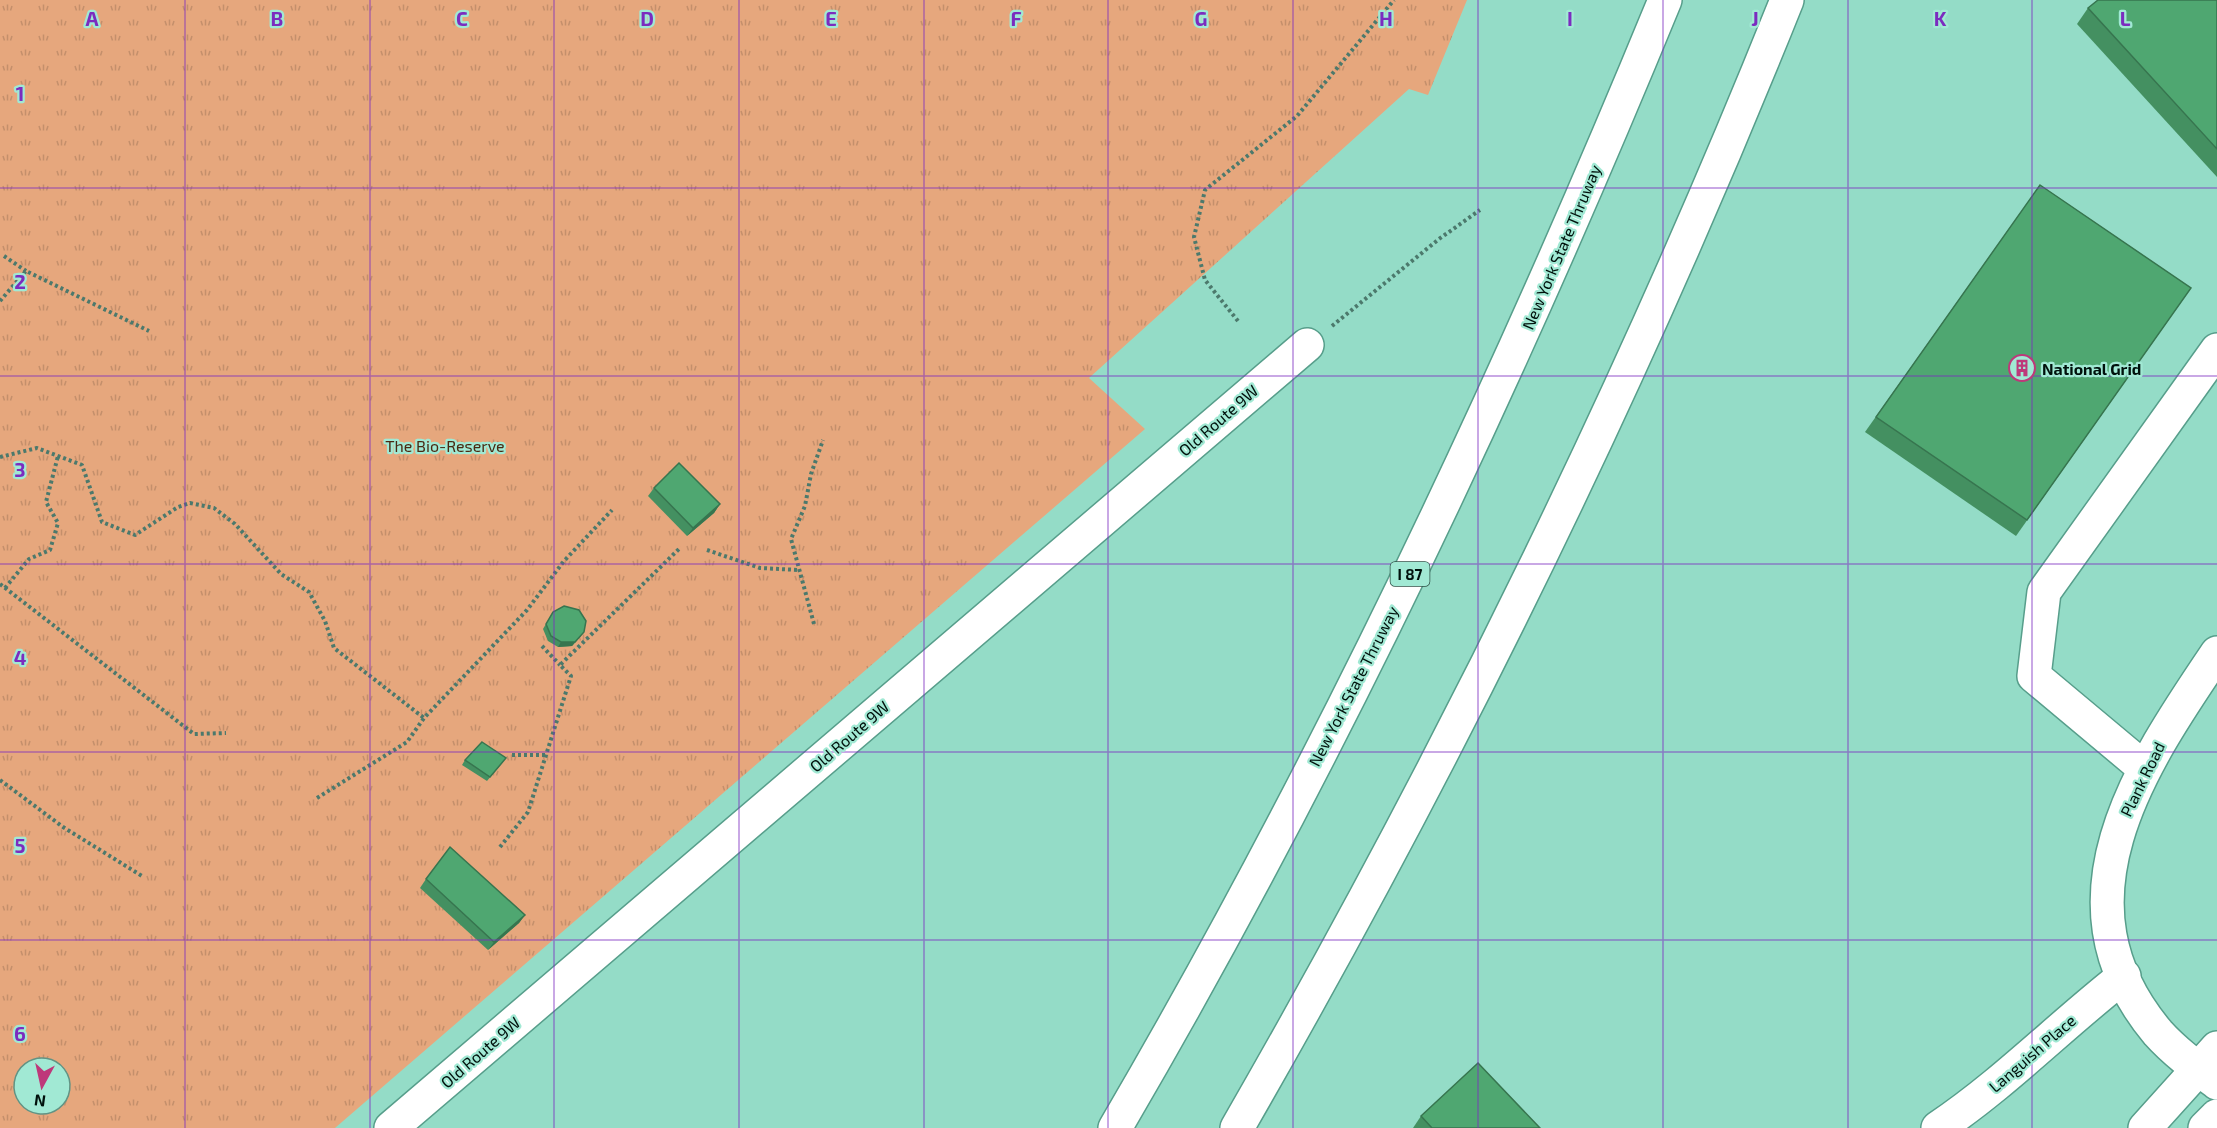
<svg xmlns="http://www.w3.org/2000/svg" width="2217" height="1128" font-family="'Exo 2',sans-serif">
  <style>
    .park { fill: url(#park-tufts); fill-rule: evenodd }
    .lines { fill: none; stroke-linecap: round; stroke-linejoin: round }
    .minor-casing { stroke: #579e8b; stroke-width: 36 }
    .major-casing { stroke: #579e8b; stroke-width: 36 }
    .highway-casing { stroke: #579e8b; stroke-width: 36 }
    .path { stroke: #4c796c; stroke-width: 4; stroke-dasharray: 3 3; stroke-linecap: butt }
    .minor { stroke: #fff; stroke-width: 33 }
    .major { stroke: #fff; stroke-width: 33 }
    .highway { stroke: #fff; stroke-width: 33 }
    .wall { fill: #449061 }
    .shaded-wall { fill: #37754f }
    .building { fill: #4fa771; stroke: #37754f; stroke-width: 1.5 }
    .grid { fill: none; stroke: #7b2cbf; stroke-width: 1.5; stroke-opacity: 0.55 }
    .labels { text-anchor: middle; dominant-baseline: central; stroke-width: 4.5; stroke-linejoin: round; paint-order: stroke }
    .shield { fill: #a1e9d4; stroke: #305248; stroke-width: 1.5 }
    .shield-label { font-size: 15px; font-weight: bold; fill: #00110c }
    .street-label { font-size: 16px; fill: #00110c; stroke: #a1e9d4 }
    .poi-label { font-size: 16px; font-weight: bold; fill: #00110c; stroke: #a1e9d4; text-anchor: start }
    .park-label { font-size: 16px; fill: #492912; stroke: #a1e9d4 }
    .grid-label { font-size: 20px; text-anchor: middle; font-weight: bold; fill: #7b2cbf; stroke: #a1e9d4; stroke-width: 4.5; stroke-linejoin: round; paint-order: stroke }
  </style>
  <defs>
    <pattern id="park-tufts" width="24" height="20" patternUnits="userSpaceOnUse" patternTransform="scale(1.5)"><rect width="24" height="20" fill="#e6a77d"/><path d="M3 7l-1-3M5 7V3M7 7l1-3M15 17l-1-3M17 17v-4M19 17l1-3" fill="none" stroke="#c48f6b"/></pattern>
  </defs>
  <rect width="100%" height="100%" fill="#94dcc7"/>
  <path class="park" d="M0,0H1467L1428,95L1409,89L1089,378L1145,429L335,1128H0ZM24,1068H60V1104H24Z"/>
  <g class="lines">
    <defs>
      <g id="minor">
        <path d="M2217,653C2139,768 2048,903 2158,1033C2175,1052 2197,1068 2217,1083"/>
        <polyline points="2144,768 2034,676 2044,592 2217,350"/>
        <polyline points="391,1128 1307,345"/>
        <path d="M1938,1128C2005,1083 2061,1025 2124,976"/>
      </g>
      <g id="major">
        <polyline points="2145,1128 2217,1048"/>
        <polyline points="2205,1128 2217,1116"/>
      </g>
      <g id="highway">
        <path d="M1115,1128C1327,766 1506,387 1665,0"/>
        <path d="M1237,1128C1446,765 1631,389 1787,0"/>
      </g>
    </defs>
    <use href="#minor" class="minor-casing"/>
    <use href="#major" class="major-casing"/>
    <use href="#highway" class="highway-casing"/>
    <g class="path">
      <polyline points="4,256 26,271"/>
      <polyline points="0,301 26,271 149,331"/>
      <polyline points="1238,321 1205,280 1194,237 1205,190 1297,116 1394,0"/>
      <polyline points="1332,326 1439,239 1480,210"/>
      <polyline points="0,457 37,448 82,465 102,522 135,535 178,507 190,503 214,508 235,524 281,574 309,592 325,621 334,648 424,718"/>
      <polyline points="707,550 760,568 799,570"/>
      <polyline points="0,584 194,734 226,733"/>
      <polyline points="5,588 29,559 50,550 58,523 46,502 58,456"/>
      <polyline points="814,624 791,539 805,506 811,474 823,440"/>
      <polyline points="542,646 560,665"/>
      <polyline points="512,755 545,755"/>
      <polyline points="0,780 63,827 142,876"/>
      <polyline points="317,798 407,742 424,718 527,610 564,561 612,510"/>
      <polyline points="500,847 528,812 571,676 560,665 681,547"/>
    </g>
    <use href="#minor" class="minor"/>
    <use href="#major" class="major"/>
    <use href="#highway" class="highway"/>
  </g>
  <g class="wall">
    <polygon points="2217,0 2217,177 2077,24 2088,8"/>
    <polygon points="2040,185 2191,288 2016,536 1865,432"/>
    <polygon points="654,488 720,504 714,513 687,536 648,496"/>
    <polygon points="553,612 581,636 572,646 558,647 548,641 543,629"/>
    <polygon points="506,758 487,781 462,765 465,760"/>
    <polygon points="426,879 525,915 519,923 488,950 420,888"/>
    <polygon points="1421,1116 1540,1128 1413,1128"/>
  </g>
  <g class="shaded-wall">
    <polygon points="720,504 714,513 687,536 693,528"/>
    <polygon points="584,632 572,646 558,647 561,642"/>
    <polygon points="525,915 519,923 488,950 494,942"/>
  </g>
  <g class="building">
    <polygon points="2098,0 2217,0 2217,149 2088,8"/>
    <polygon points="2040,185 2191,288 2027,520 1876,417"/>
    <polygon points="679,463 720,504 693,528 654,488"/>
    <polygon points="564,606 579,610 586,621 584,632 575,642 561,642 551,636 546,624 553,612"/>
    <polygon points="482,742 506,758 490,777 465,760"/>
    <polygon points="450,847 525,915 494,942 426,879"/>
    <polygon points="1478,1063 1540,1128 1432,1128 1421,1116"/>
  </g>
  <path class="grid" d="M185,0V1128M370,0V1128M554,0V1128M739,0V1128M924,0V1128M1108,0V1128M1293,0V1128M1478,0V1128M1663,0V1128M1848,0V1128M2032,0V1128M0,188H2217M0,376H2217M0,564H2217M0,752H2217M0,940H2217"/>
  <defs>
    <symbol id="building-ring" viewBox="-11 -11 22 22"><circle r="9.5" fill="#a1e9d4" stroke="#be387a" stroke-width="1.5"/><path d="M-4-6H4V6H1V3H-1V6H-4ZM-2.5-4.3h1.7v1.8h-1.7ZM.8-4.3h1.7v1.8H.8ZM-2.5-1h1.7V.8h-1.7ZM.8-1h1.7V.8H.8Z" fill="#be387a"/></symbol>
  </defs>
  <g fill-rule="evenodd">
    <use href="#building-ring" x="2007" y="353" width="30" height="30"/>
  </g>
  <g class="labels">
    <rect class="shield" x="1390.5" y="562" width="39" height="24" rx="4.5"/>
    <g class="shield-label">
      <text x="1410" y="574">I 87</text>
    </g>
    <g class="street-label">
      <text transform="translate(1561 247) rotate(-67)">New York State Thruway</text>
      <text transform="translate(1218 420) rotate(-41)">Old Route 9W</text>
      <text transform="translate(1353 686) rotate(-63)">New York State Thruway</text>
      <text transform="translate(849 736) rotate(-41)">Old Route 9W</text>
      <text transform="translate(2142 779) rotate(-64)">Plank Road</text>
      <text transform="translate(480 1052) rotate(-41)">Old Route 9W</text>
      <text transform="translate(2032 1053) rotate(-41)">Languish Place</text>
    </g>
    <g class="poi-label">
      <text x="2042" y="368">National Grid</text>
    </g>
    <g class="park-label">
      <text x="445" y="445">The Bio-Reserve</text>
    </g>
  </g>
  <g class="grid-label">
    <text x="92" y="26">A</text>
    <text x="277" y="26">B</text>
    <text x="462" y="26">C</text>
    <text x="647" y="26">D</text>
    <text x="831" y="26">E</text>
    <text x="1016" y="26">F</text>
    <text x="1201" y="26">G</text>
    <text x="1386" y="26">H</text>
    <text x="1570" y="26">I</text>
    <text x="1755" y="26">J</text>
    <text x="1940" y="26">K</text>
    <text x="2125" y="26">L</text>
    <text x="20" y="101">1</text>
    <text x="20" y="289">2</text>
    <text x="20" y="477">3</text>
    <text x="20" y="665">4</text>
    <text x="20" y="853">5</text>
    <text x="20" y="1041">6</text>
  </g>
  <g transform="translate(42 1086) rotate(188)"><circle r="28" fill="#a1e9d4" stroke="#619384" stroke-width="1.5"/>
  <path d="M0-4.5L10 22L0 15L-10 22Z" fill="#be387a"/>
  <text y="-9" font-size="16" font-weight="bold" text-anchor="middle" fill="#00110c">N</text>
  </g>
</svg>
